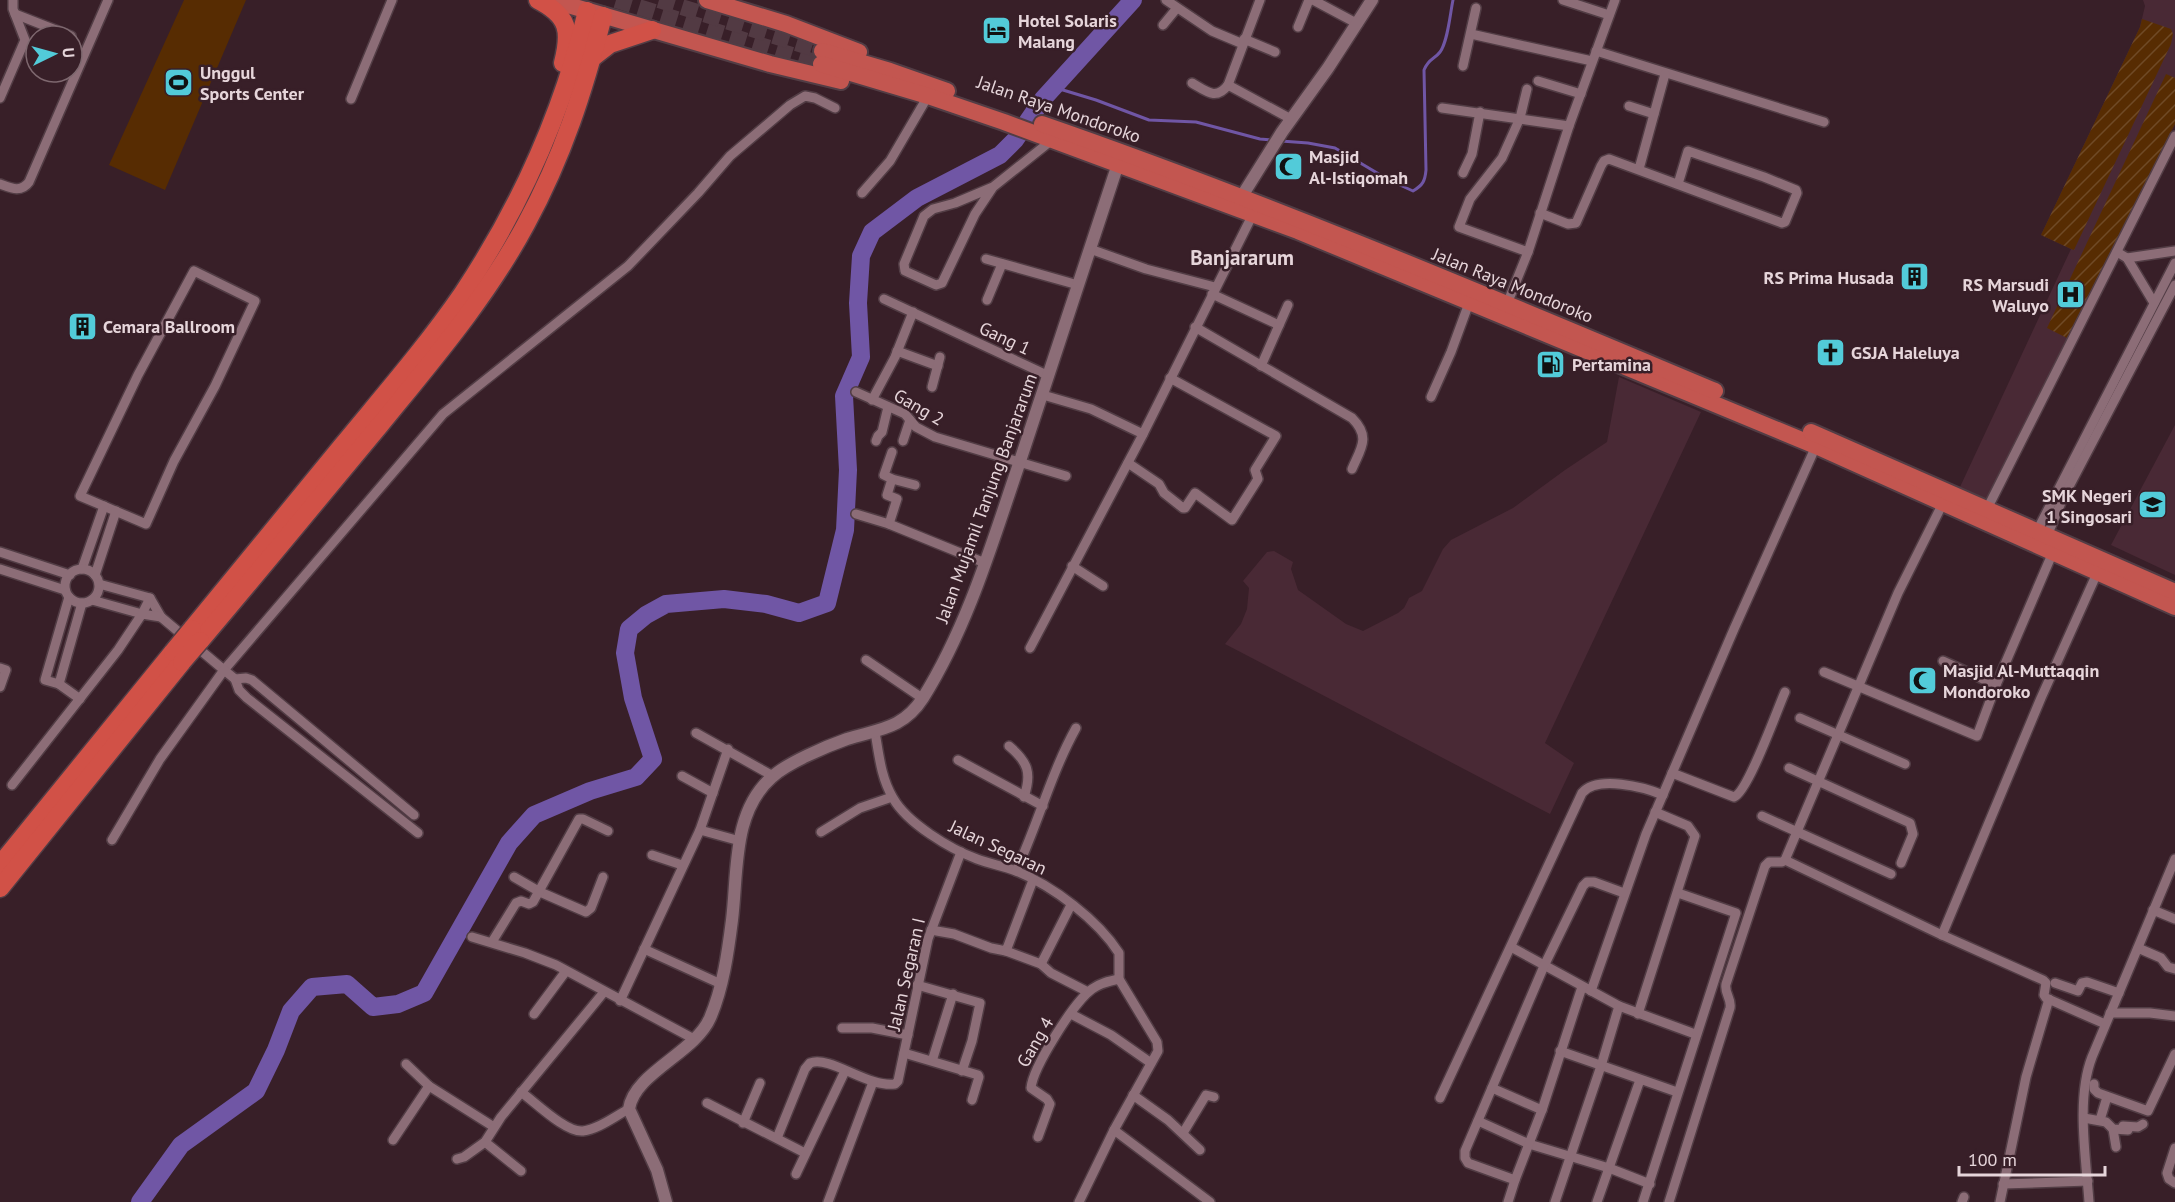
<svg xmlns="http://www.w3.org/2000/svg" width="2175" height="1202" font-family="'PT Sans',sans-serif">
  <style>
    .built { fill: #492935 }
    .garden { fill: url(#garden-furrows) }
    .pitch { fill: #572c02 }
    .lines { fill: none; stroke-linecap: round; stroke-linejoin: round }
    .stream { stroke: #7056a5; stroke-width: 3 }
    .river { stroke: #7056a5; stroke-width: 18 }
    .trunk-tunnel { stroke: #523a43; stroke-width: 16; stroke-dasharray: 16 8; stroke-linecap: butt }
    .minor-casing { stroke: #523d45; stroke-width: 12 }
    .tertiary-casing { stroke: #523d45; stroke-width: 15 }
    .trunk-casing { stroke: #523d45; stroke-width: 20 }
    .motorway-casing { stroke: #523d45; stroke-width: 21 }
    .minor { stroke: #8c6d77; stroke-width: 9 }
    .tertiary { stroke: #8c6d77; stroke-width: 12 }
    .trunk { stroke: #c35650; stroke-width: 16 }
    .motorway { stroke: #d15147; stroke-width: 18 }
    .motorway-bridge-casing { stroke: #523d45; stroke-width: 21; stroke-linecap: butt }
    .motorway-bridge { stroke: #d15147; stroke-width: 18 }
    .labels { text-anchor: middle; dominant-baseline: central; stroke-width: 5; stroke-linejoin: round; paint-order: stroke }
    .poi-label { font-size: 18px; font-weight: bold; fill: #e6d5da; stroke: #381f28; text-anchor: start }
    .street-label { font-size: 18px; fill: #e6d5da; stroke: #381f28 }
    .quarter-label { font-size: 21px; font-weight: bold; fill: #e6d5da; stroke: #381f28 }
  </style>
  <defs>
    <pattern id="garden-furrows" width="10" height="10" patternUnits="userSpaceOnUse" patternTransform="scale(1.5)"><rect width="10" height="10" fill="#572c02"/><path d="M-1 1l2-2M0 10L10 0M9 11l2-2" fill="none" stroke="#6f4a26"/></pattern>
  </defs>
  <rect width="100%" height="100%" fill="#381f28"/>
  <g class="built">
    <polygon points="2143,0 2175,0 2175,124 1987,499 1960,487 2071,249 2041,235 2140,27 2145,6"/>
    <polygon points="1619,377 1701,412 1545,743 1574,763 1550,814 1225,644 1241,624 1247,609 1249,588 1243,581 1267,552 1274,551 1293,562 1291,569 1298,590 1346,624 1363,631 1398,613 1404,608 1409,598 1422,591 1443,549 1451,540 1513,508 1565,470 1607,442"/>
    <polygon points="2175,425 2175,575 2111,545"/>
  </g>
  <g class="garden">
    <polygon points="2142,19 2171,29 2173,34 2171,44 2074,250 2071,249 2041,235 2140,27"/>
    <polygon points="2166,74 2175,78 2175,124 2067,338 2047,328"/>
  </g>
  <polygon class="pitch" points="184,0 246,0 165,190 109,165"/>
  <g class="lines">
    <g class="stream">
      <polyline points="1053,87 1096,100 1149,120 1196,122 1260,139 1272,140"/>
      <path d="M1281,141L1308,143L1335,148L1389,180L1413,191C1423,185 1425,181 1426,170L1424,70C1429,58 1434,60 1440,52C1448,41 1450,14 1453,0"/>
    </g>
    <polyline class="river" points="140,1202 181,1145 256,1091 276,1050 291,1011 312,987 347,984 373,1007 398,1004 424,993 509,843 534,815 590,791 636,777 653,759 633,698 625,653 629,629 646,615 666,604 724,599 766,604 799,613 827,603 845,530 848,470 844,396 861,357 858,303 861,256 872,232 917,198 1000,155 1015,140 1043,99 1133,0"/>
    <g class="trunk-tunnel">
      <polyline points="616,0 821,64"/>
      <polyline points="659,0 822,51"/>
    </g>
    <defs>
      <g id="minor">
        <polyline points="1166,0 1212,31 1243,44"/>
        <polyline points="1313,0 1358,24"/>
        <polyline points="1563,0 1609,15"/>
        <polyline points="15,14 71,36"/>
        <polyline points="1163,25 1177,8"/>
        <polyline points="1298,27 1309,0"/>
        <polyline points="1471,34 1592,61"/>
        <polyline points="1244,39 1275,52"/>
        <polyline points="1596,51 1824,122"/>
        <polyline points="1463,66 1476,8"/>
        <polyline points="1538,81 1581,94"/>
        <path d="M1192,83C1206,91 1216,101 1228,85L1260,0"/>
        <polyline points="1228,85 1291,119"/>
        <polyline points="1527,89 1520,118 1502,158 1470,199 1459,227 1528,252"/>
        <polyline points="0,98 25,40 13,9 13,0"/>
        <polyline points="351,99 392,0"/>
        <polyline points="1629,106 1654,114"/>
        <polyline points="1442,108 1569,126"/>
        <polyline points="1639,169 1665,74"/>
        <polyline points="1463,173 1472,154 1480,112"/>
        <path d="M0,184C11,188 21,193 29,182L108,0"/>
        <polyline points="993,187 975,214 942,283 936,285 905,271 904,264 924,216 933,209 955,203 993,187 1052,140"/>
        <polyline points="862,193 890,161 928,96"/>
        <polyline points="1540,213 1568,224 1576,223 1601,166 1604,161 1609,159 1782,223 1785,222 1797,193 1796,190 1764,177 1688,151 1678,184"/>
        <polyline points="1090,249 1146,269 1215,287"/>
        <polyline points="2117,252 2127,258 2154,303"/>
        <polyline points="2127,258 2175,251"/>
        <polyline points="986,259 1078,285"/>
        <polygon points="194,271 255,301 215,386 174,461 146,524 80,496 138,375"/>
        <polyline points="1212,294 1279,325"/>
        <polyline points="884,299 1049,376"/>
        <polyline points="987,300 1002,264"/>
        <polyline points="1507,304 1528,252 1569,126 1615,0"/>
        <path d="M1195,327L1352,418C1371,437 1361,448 1352,469"/>
        <polyline points="897,351 938,366"/>
        <polyline points="1261,366 1288,305"/>
        <polyline points="932,387 940,357"/>
        <polyline points="856,392 905,414 916,427 935,437 1066,476"/>
        <polyline points="1043,395 1091,409 1143,434"/>
        <polyline points="1431,397 1451,352 1469,303"/>
        <polyline points="872,400 895,357 913,312"/>
        <polyline points="876,441 878,436 882,432 888,407"/>
        <polyline points="903,441 910,420"/>
        <polyline points="1128,463 1159,484 1164,493 1183,508 1185,508 1195,493 1232,520 1258,479 1255,470 1276,436 1170,378"/>
        <polyline points="892,479 915,485"/>
        <polyline points="1987,509 2175,136"/>
        <polyline points="856,514 889,524 985,563"/>
        <polyline points="889,524 897,499 887,495 892,479 884,475 892,452"/>
        <polyline points="2037,531 2175,263"/>
        <polyline points="2047,536 2063,498 2175,285"/>
        <polyline points="0,552 70,575"/>
        <polyline points="1072,566 1103,586"/>
        <polyline points="0,569 65,590"/>
        <polyline points="82,569 104,506"/>
        <circle cx="82" cy="586" r="17"/>
        <polyline points="95,575 116,511"/>
        <polyline points="99,584 150,598 161,617 224,670 443,414 628,266 698,193 730,156 790,105 805,96 815,98 835,108"/>
        <polyline points="69,597 45,680 59,684 82,603"/>
        <polyline points="92,600 142,614 161,617"/>
        <polyline points="1030,648 1141,438 1253,214"/>
        <polyline points="866,660 922,698"/>
        <polyline points="1943,661 1996,685"/>
        <polyline points="0,668 6,670 0,687"/>
        <polyline points="1824,672 1977,736 1996,685 2053,552"/>
        <polyline points="235,679 239,690 247,698 418,833"/>
        <polyline points="59,684 80,699"/>
        <polyline points="1800,718 1905,764"/>
        <path d="M875,732C879,755 881,778 893,798C907,823 950,849 977,859C990,864 1004,866 1016,871C1053,886 1098,920 1119,953V979L1157,1042L1158,1051L1114,1130L1079,1202"/>
        <polyline points="696,733 773,776"/>
        <path d="M1009,746C1028,762 1032,773 1024,797"/>
        <polyline points="958,760 1043,806"/>
        <polyline points="1789,768 1910,823 1913,834 1901,863"/>
        <path d="M1672,773L1734,797C1748,792 1777,710 1785,692"/>
        <polyline points="682,776 713,793"/>
        <polyline points="12,785 118,650 142,614 150,598"/>
        <polyline points="1762,816 1891,874"/>
        <polyline points="700,830 740,841"/>
        <polyline points="821,832 860,808 892,797"/>
        <polyline points="112,840 160,759 224,670 235,679 246,678 252,680 414,815"/>
        <polyline points="652,855 682,865"/>
        <polyline points="1785,860 1942,935 2043,980 2046,983 2044,995 2046,998 2105,1024"/>
        <path d="M1016,871C1038,824 1051,773 1076,728"/>
        <polyline points="514,877 540,892 586,912 591,908 603,877"/>
        <polyline points="2153,910 2175,919"/>
        <polyline points="931,930 954,934 991,948 1006,951 1033,880"/>
        <polyline points="1942,935 2041,698 2098,571"/>
        <polyline points="472,937 525,953 556,965 694,1039"/>
        <polyline points="492,942 516,903 521,901 529,904 533,902 579,819 583,819 608,831"/>
        <polyline points="1511,947 1619,1006 1695,1034"/>
        <polyline points="2138,948 2161,958 2168,967 2175,969"/>
        <polyline points="644,949 721,984"/>
        <polyline points="1006,951 1041,964 1071,905"/>
        <polyline points="1041,964 1051,973 1088,992"/>
        <polyline points="2055,983 2078,991 2082,983 2087,982 2119,993"/>
        <polyline points="917,985 980,1003 972,1041 962,1071"/>
        <polyline points="1591,991 1646,834 1734,629 1816,446"/>
        <polyline points="620,1001 700,830 728,749"/>
        <polyline points="2110,1013 2150,1013 2175,1016"/>
        <polyline points="534,1014 566,971"/>
        <polyline points="1071,1014 1111,1035 1151,1063"/>
        <polyline points="1638,1014 1695,836 1688,826 1655,812"/>
        <polyline points="842,1028 872,1028 908,1035"/>
        <polyline points="1560,1051 1677,1092"/>
        <polyline points="904,1053 978,1075 979,1077 972,1100"/>
        <polyline points="933,1058 953,994"/>
        <polyline points="406,1064 429,1086 494,1127"/>
        <polyline points="2094,1084 2094,1089 2098,1093 2148,1111 2175,1054"/>
        <polyline points="1492,1088 1542,1110"/>
        <path d="M521,1092C535,1102 566,1133 583,1131C599,1129 615,1116 629,1109"/>
        <polyline points="1133,1095 1168,1120 1200,1150"/>
        <path d="M1440,1098L1582,793C1597,775 1644,787 1663,795"/>
        <polyline points="707,1103 805,1153"/>
        <polyline points="2084,1118 2106,1122 2113,1129 2128,1130"/>
        <polyline points="2100,1120 2107,1097"/>
        <polyline points="1478,1121 1529,1144 1609,1168 1650,1184"/>
        <polyline points="743,1123 760,1083"/>
        <polyline points="2123,1126 2138,1127 2143,1124"/>
        <polyline points="2113,1129 2116,1147"/>
        <polyline points="1114,1130 1210,1202"/>
        <polyline points="1183,1133 1206,1095 1214,1097"/>
        <path d="M1038,1137L1050,1104L1047,1099L1031,1088C1033,1067 1074,1002 1092,989C1100,983 1109,981 1119,979"/>
        <path d="M777,1138L805,1069L810,1063C830,1055 868,1088 895,1084L898,1081L928,939L961,852"/>
        <polyline points="393,1140 429,1086"/>
        <polyline points="485,1142 521,1171"/>
        <polyline points="2175,1148 2167,1173 2169,1179 2175,1183"/>
        <polyline points="457,1159 464,1157 485,1142 501,1117 604,992"/>
        <polyline points="796,1174 845,1071"/>
        <polyline points="1515,1180 1468,1163 1465,1158 1465,1151 1544,966 1583,886 1587,882 1594,882 1624,893"/>
        <polyline points="2003,1184 2088,1181"/>
        <polyline points="828,1202 873,1082"/>
        <polyline points="1508,1202 1515,1180 1542,1110 1582,987"/>
        <polyline points="1555,1202 1601,1066 1619,1006"/>
        <polyline points="1597,1202 1640,1080"/>
        <polyline points="1643,1202 1736,913 1678,893"/>
        <path d="M1669,1202L1730,1008C1732,999 1724,993 1726,984L1765,866L1769,862H1782L1785,860L1898,593L1944,501"/>
        <polyline points="1962,1202 1964,1197"/>
        <polyline points="2000,1202 2026,1077 2049,999"/>
        <path d="M2089,1202C2086,1158 2076,1098 2092,1057L2175,859"/>
      </g>
      <g id="tertiary">
        <polyline points="1242,196 1282,132 1328,68 1372,0"/>
        <path d="M666,1202L657,1170L629,1109C634,1073 695,1053 710,1018C723,988 728,952 732,920C738,871 732,812 772,777C787,763 827,746 847,739C879,729 903,729 923,698C968,626 992,543 1019,464C1052,364 1085,264 1118,164"/>
      </g>
      <g id="trunk">
        <polyline points="551,0 770,64 841,81"/>
        <polyline points="707,0 786,24 859,52"/>
        <polyline points="822,51 890,71 947,91"/>
        <polyline points="821,64 928,96 1004,122 1298,231 1816,446 2175,607"/>
        <path d="M1042,124C1270,203 1493,298 1715,391"/>
        <polyline points="1811,432 2175,592"/>
      </g>
      <g id="motorway">
        <path d="M538,0C569,16 571,31 563,63"/>
        <polyline points="592,58 610,44 652,30"/>
        <path d="M192,629C242,568 292,507 342,446C383,396 426,347 463,293C520,207 563,111 587,11"/>
        <path d="M200,641C261,569 320,497 380,425C432,361 487,297 526,224C563,156 584,90 603,16"/>
        <polyline points="0,865 173,652"/>
        <polyline points="0,888 182,662"/>
      </g>
    </defs>
    <use href="#minor" class="minor-casing"/>
    <use href="#tertiary" class="tertiary-casing"/>
    <use href="#trunk" class="trunk-casing"/>
    <use href="#motorway" class="motorway-casing"/>
    <use href="#minor" class="minor"/>
    <use href="#tertiary" class="tertiary"/>
    <use href="#trunk" class="trunk"/>
    <use href="#motorway" class="motorway"/>
    <defs>
      <g id="motorway-bridge">
        <polyline points="173,652 192,629"/>
        <polyline points="182,662 200,641"/>
      </g>
    </defs>
    <use href="#motorway-bridge" class="motorway-bridge-casing"/>
    <use href="#motorway-bridge" class="motorway-bridge"/>
  </g>
  <defs>
    <symbol id="hotel-square" viewBox="-11 -11 22 22"><rect x="-9" y="-9" width="18" height="18" rx="4" fill="#52cbd9" stroke="#381f28"/><path d="M-6-4.5h1.5V1H6V5H4.5V3h-9V5H-6ZM-4 0a1.8 1.8 0 1 1 3.6 0ZM.5 0V-2.5h3Q6-2.5 6 0Z" fill="#111"/></symbol>
    <symbol id="stadium-square" viewBox="-11 -11 22 22"><rect x="-9" y="-9" width="18" height="18" rx="4" fill="#52cbd9" stroke="#381f28"/><path d="M0-5a6.5 5 0 1 0 0 10a6.5 5 0 1 0 0-10ZM-3.5-1.8h7v3.6h-7Z" fill="#111"/></symbol>
    <symbol id="mosque-square" viewBox="-11 -11 22 22"><rect x="-9" y="-9" width="18" height="18" rx="4" fill="#52cbd9" stroke="#381f28"/><path d="M3.5-4.9A6 6 0 1 0 3.5 4.9A5 5 0 1 1 3.5-4.9Z" fill="#111"/></symbol>
    <symbol id="building-square" viewBox="-11 -11 22 22"><rect x="-9" y="-9" width="18" height="18" rx="4" fill="#52cbd9" stroke="#381f28"/><path d="M-4-6H4V6H1V3H-1V6H-4ZM-2.5-4.3h1.7v1.8h-1.7ZM.8-4.3h1.7v1.8H.8ZM-2.5-1h1.7V.8h-1.7ZM.8-1h1.7V.8H.8Z" fill="#111"/></symbol>
    <symbol id="hospital-square" viewBox="-11 -11 22 22"><rect x="-9" y="-9" width="18" height="18" rx="4" fill="#52cbd9" stroke="#381f28"/><path d="M-5-5h3v3.5h4V-5h3V5h-3V1.5h-4V5h-3Z" fill="#111"/></symbol>
    <symbol id="church-square" viewBox="-11 -11 22 22"><rect x="-9" y="-9" width="18" height="18" rx="4" fill="#52cbd9" stroke="#381f28"/><path d="M-1.2-6h2.4v3.5h3.3v2.4h-3.3V6h-2.4V-.1h-3.3v-2.4h3.3Z" fill="#111"/></symbol>
    <symbol id="fuel-square" viewBox="-11 -11 22 22"><rect x="-9" y="-9" width="18" height="18" rx="4" fill="#52cbd9" stroke="#381f28"/><path d="M-5.5-6h7V0h2V4h1.3V-2.5L3-4.5l.8-.8L6-3V5H2.5V1h-1V6h-7ZM-4.2-4.7v3.2H.2V-4.7Z" fill="#111"/></symbol>
    <symbol id="school-square" viewBox="-11 -11 22 22"><rect x="-9" y="-9" width="18" height="18" rx="4" fill="#52cbd9" stroke="#381f28"/><path d="M0-5L7-2L0 1L-7-2ZM-4 1L0 2.5L4 1V4Q0 6-4 4Z" fill="#111"/></symbol>
  </defs>
  <g fill-rule="evenodd">
    <use href="#hotel-square" x="980" y="14" width="33" height="33"/>
    <use href="#stadium-square" x="162" y="66" width="33" height="33"/>
    <use href="#mosque-square" x="1272" y="150" width="33" height="33"/>
    <use href="#building-square" x="1898" y="260" width="33" height="33"/>
    <use href="#hospital-square" x="2054" y="278" width="33" height="33"/>
    <use href="#building-square" x="66" y="310" width="33" height="33"/>
    <use href="#church-square" x="1814" y="336" width="33" height="33"/>
    <use href="#fuel-square" x="1534" y="348" width="33" height="33"/>
    <use href="#school-square" x="2136" y="488" width="33" height="33"/>
    <use href="#mosque-square" x="1906" y="664" width="33" height="33"/>
  </g>
  <g class="labels">
    <g class="poi-label">
      <text x="1018" y="20">Hotel Solaris<tspan x="1018" dy="21">Malang</tspan></text>
      <text x="200" y="72">Unggul<tspan x="200" dy="21">Sports Center</tspan></text>
      <text x="1309" y="156">Masjid<tspan x="1309" dy="21">Al-Istiqomah</tspan></text>
      <text x="1894" y="277" text-anchor="end">RS Prima Husada</text>
      <text x="2049" y="284" text-anchor="end">RS Marsudi<tspan x="2049" dy="21">Waluyo</tspan></text>
      <text x="103" y="326">Cemara Ballroom</text>
      <text x="1851" y="352">GSJA Haleluya</text>
      <text x="1572" y="364">Pertamina</text>
      <text x="2132" y="495" text-anchor="end">SMK Negeri<tspan x="2132" dy="21">1 Singosari</tspan></text>
      <text x="1943" y="670">Masjid Al-Muttaqqin<tspan x="1943" dy="21">Mondoroko</tspan></text>
    </g>
    <g class="street-label">
      <text transform="translate(1059 109) rotate(19)">Jalan Raya Mondoroko</text>
      <text transform="translate(1513 285) rotate(22)">Jalan Raya Mondoroko</text>
      <text transform="translate(1005 338) rotate(25)">Gang 1</text>
      <text transform="translate(919 407) rotate(30)">Gang 2</text>
      <text transform="translate(986 498) rotate(-70)">Jalan Mujamil Tanjung Banjararum</text>
      <text transform="translate(998 847) rotate(25)">Jalan Segaran</text>
      <text transform="translate(906 974) rotate(-77)">Jalan Segaran I</text>
      <text transform="translate(1035 1042) rotate(-60)">Gang 4</text>
    </g>
    <g class="quarter-label">
      <text x="1242" y="257">Banjararum</text>
    </g>
  </g>
  <g transform="translate(54 54) rotate(85)"><circle r="28" fill="#381f28" stroke="#7e686f" stroke-width="1.5"/>
  <path d="M0-4.5L10 22L0 15L-10 22Z" fill="#52cbd9"/>
  <text y="-9" font-size="16" font-weight="bold" text-anchor="middle" fill="#e6d5da">U</text>
  </g>
  <path d="M1959 1166v9h146v-9" fill="none" stroke="#e6d5da" stroke-width="3"/>
  <text x="1968" y="1166" font-size="18" fill="#e6d5da" stroke="#381f28" stroke-width="4.5" paint-order="stroke">100 m</text>
</svg>
